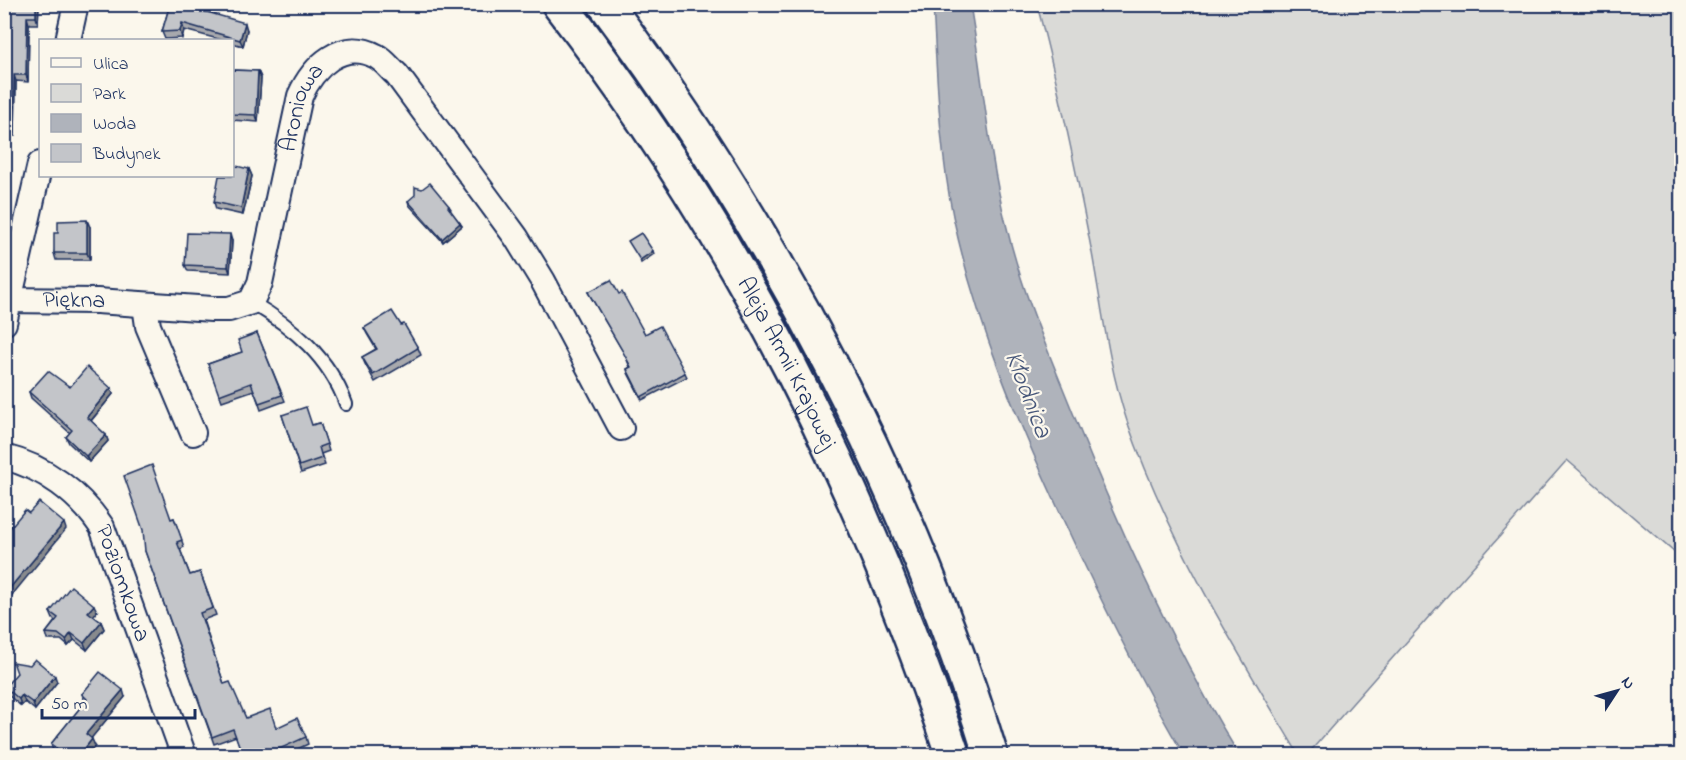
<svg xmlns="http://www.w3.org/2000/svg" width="1686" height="760" font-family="'Indie Flower',sans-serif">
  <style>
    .green { fill: #dadad7; stroke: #7a849a; stroke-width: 1.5 }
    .water { fill: #afb3bb; stroke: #747e96; stroke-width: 1.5 }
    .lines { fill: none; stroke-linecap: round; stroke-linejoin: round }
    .lane-casing { stroke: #1b2f5e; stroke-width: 16 }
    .street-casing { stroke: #1b2f5e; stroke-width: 28 }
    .primary-casing { stroke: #1b2f5e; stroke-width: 38 }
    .lane { stroke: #fbf7ec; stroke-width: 12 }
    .street { stroke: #fbf7ec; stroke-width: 24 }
    .primary { stroke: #fbf7ec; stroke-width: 33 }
    .wall { fill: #a8a9ad; stroke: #1b2f5e; stroke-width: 1.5 }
    .shaded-wall { fill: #888a8d; stroke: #1b2f5e; stroke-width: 1.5 }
    .building { fill: #c3c5c9; stroke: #1b2f5e; stroke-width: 1.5 }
    .labels { text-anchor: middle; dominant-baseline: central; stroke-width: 4.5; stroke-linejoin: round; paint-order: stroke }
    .street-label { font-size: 24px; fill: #1b2f5e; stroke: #fbf7ec }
    .water-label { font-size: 26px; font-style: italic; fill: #47577a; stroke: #fbf7ec }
  </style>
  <rect width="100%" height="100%" fill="#fbf7ec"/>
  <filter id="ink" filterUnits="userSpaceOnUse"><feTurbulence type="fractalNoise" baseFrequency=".0167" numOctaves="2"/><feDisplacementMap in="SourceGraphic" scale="12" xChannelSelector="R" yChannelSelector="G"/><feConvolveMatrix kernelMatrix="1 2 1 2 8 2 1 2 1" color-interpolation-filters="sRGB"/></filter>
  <g filter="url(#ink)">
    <path class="green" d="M1037,5H1681V558L1567,460L1307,755H1299C1234,647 1169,541 1127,421C1109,368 1102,308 1092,253C1076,170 1059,86 1037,5Z"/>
    <path class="water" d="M933,5H970C983,78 988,152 1006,224C1021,289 1048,351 1073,413C1120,531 1173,646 1239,755H1184C1141,683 1104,607 1068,530C1021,430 976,325 953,216C939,147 937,75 933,5Z"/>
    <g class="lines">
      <defs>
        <path id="lane" d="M251,302C293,327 329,357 346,404"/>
        <g id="street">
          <polyline points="68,40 76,4"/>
          <path id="s1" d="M4,300L97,301L212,309H229L251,302L260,283L300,96C313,67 342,38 376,56C384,60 390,69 397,75L516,237L543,281L621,428"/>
          <polyline points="145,305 148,326 193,433"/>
          <polyline points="4,323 40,164"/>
          <path id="s2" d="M4,457C45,467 79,493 102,527L184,756"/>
        </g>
        <g id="primary">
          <path id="s3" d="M559,4C734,229 863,486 953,756"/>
          <path d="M605,4C775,231 908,485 991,756"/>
        </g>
      </defs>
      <use href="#lane" class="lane-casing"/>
      <use href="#street" class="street-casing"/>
      <use href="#primary" class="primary-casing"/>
      <use href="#lane" class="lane"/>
      <use href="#street" class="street"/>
      <use href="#primary" class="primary"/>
    </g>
    <g class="wall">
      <polygon points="4,4 39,4 38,24 29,24 28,82 16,81 15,136 4,136"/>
      <polygon points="170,4 188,4 189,7 247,30 243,46 232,43 232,40 222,40 184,30 182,38 165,39 162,32"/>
      <polygon points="232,70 258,71 261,78 258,122 232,120"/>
      <polygon points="249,169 252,176 243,215 216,209 214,202"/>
      <polygon points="408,201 449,206 451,209 450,210 462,226 443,242 409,205"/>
      <polygon points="90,227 90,260 56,260 54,253 58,233"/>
      <polygon points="232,241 230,273 188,271 185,265"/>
      <polygon points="588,292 619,294 645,334 685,373 687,377 642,400 628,373 627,369 630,367 624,353"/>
      <polygon points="401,325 418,348 421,355 375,382 365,364 362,357 376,349 367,334 364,328"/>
      <polygon points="257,333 285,401 261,410 254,390 222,401 208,364 242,352"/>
      <polygon points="70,387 113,394 91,421 106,435 108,441 89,462 69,443 66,437 70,433 31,398 29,392"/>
      <polygon points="282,415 312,425 320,423 329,451 321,454 325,465 301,473"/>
      <polygon points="174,518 184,547 180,549 190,575 200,572 216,615 203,620 224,684 246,718 306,737 308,744 283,756 243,756 236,736 214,744 145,551 171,519"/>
      <polygon points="97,611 93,616 101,622 104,629 87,650 74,640 68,646 61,640 48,640 46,633 55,621 53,619 50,612"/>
      <polygon points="57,682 35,710 25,702 21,706 7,694 5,687"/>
      <polygon points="82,694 125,697 91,738 95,746 87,756 59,756 53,751 51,744 85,702"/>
    </g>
    <g class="shaded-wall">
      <polygon points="36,4 39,4 38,24 36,17"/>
      <polygon points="27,17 29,24 28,82 26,75"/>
      <polygon points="182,23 184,30 182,38 180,31"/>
      <polygon points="245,23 247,30 243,46 240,40"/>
      <polygon points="258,71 261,78 258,122 256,115"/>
      <polygon points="14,75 16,81 15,136 13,130"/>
      <polygon points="249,169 252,176 243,215 241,208"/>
      <polygon points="87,220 90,227 90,260 87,253"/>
      <polygon points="460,223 462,226 443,242 442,239"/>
      <polygon points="230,234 232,241 230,273 228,267"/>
      <polygon points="653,251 654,254 641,263 640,260"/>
      <polygon points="111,388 113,394 89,423 87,417"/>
      <polygon points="106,435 108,441 89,462 86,456"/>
      <polygon points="64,523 66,529 4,605 4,595"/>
      <polygon points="94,605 97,611 91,619 88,612"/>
      <polygon points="101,622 104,629 87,650 84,643"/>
      <polygon points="71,633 74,640 68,646 66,640"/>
      <polygon points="55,676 57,682 35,710 33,703"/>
      <polygon points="123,690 125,697 89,741 86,734"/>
      <polygon points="22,695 25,702 21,706 19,699"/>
      <polygon points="92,739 95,746 87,756 79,756"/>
    </g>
    <g class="building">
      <polygon points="4,4 36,4 36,17 27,17 26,75 14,75 13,130 4,130"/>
      <polygon points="170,4 187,4 186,6 245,23 240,40 182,23 180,31 162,32"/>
      <polygon points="232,70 258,71 256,115 232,114"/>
      <polygon points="232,165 249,169 241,208 214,202 219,176 232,176"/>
      <polygon points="430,183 449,206 448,207 460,223 442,239 408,201 415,195 415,187 422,189"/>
      <polygon points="87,220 87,253 54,253 54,233 58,233 58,221"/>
      <polygon points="187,233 230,234 228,267 185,265"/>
      <polygon points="641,233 653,251 640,260 628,241"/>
      <polygon points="611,280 619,294 622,292 645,334 660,326 685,373 641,397 627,369 631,367 622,350 588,292"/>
      <polygon points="392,311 401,325 404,324 418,348 373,375 362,357 377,349 364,328"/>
      <polygon points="257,333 282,395 259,403 251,383 219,395 208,364 242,352 238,340"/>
      <polygon points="87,367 111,388 87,417 106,435 86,456 66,437 72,430 29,392 48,371 70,387"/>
      <polygon points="306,407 312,425 320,423 327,444 319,447 322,458 299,466 282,415"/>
      <polygon points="152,465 171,519 174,518 182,540 177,542 190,575 200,572 213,608 200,613 224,684 230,682 246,718 270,709 276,728 297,718 306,737 268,754 269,756 243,756 233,729 212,737 145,551 143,530 124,476"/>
      <polygon points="39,502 64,523 4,595 4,535 25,510 29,513"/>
      <polygon points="71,586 94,605 88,612 101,622 84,643 71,633 66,640 58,634 46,633 58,618 50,612"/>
      <polygon points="35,659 55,676 33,703 22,695 19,699 5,687 17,673 13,662 30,665"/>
      <polygon points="100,672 123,690 86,734 92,739 79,756 65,756 51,744 87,699 82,694"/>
    </g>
  </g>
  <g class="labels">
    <g class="street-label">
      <text stroke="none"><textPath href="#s1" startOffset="450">Aroniowa</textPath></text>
      <text stroke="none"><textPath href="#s1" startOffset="70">Piękna</textPath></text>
      <text stroke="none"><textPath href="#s3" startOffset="426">Aleja Armii Krajowej</textPath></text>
      <text stroke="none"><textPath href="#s2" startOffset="183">Poziomkowa</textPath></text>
    </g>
    <g class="water-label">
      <text transform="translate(1027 395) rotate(69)">Kłodnica</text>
    </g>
  </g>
  <rect width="1686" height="760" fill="none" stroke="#fbf7ec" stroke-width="24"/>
  <rect x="12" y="12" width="1662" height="736" fill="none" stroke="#1b2f5e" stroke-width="2" filter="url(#ink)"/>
  <rect x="39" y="39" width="195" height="138" fill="#fbf7ec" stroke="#a1a7b3" stroke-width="1.5"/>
  <rect x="51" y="58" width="30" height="9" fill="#fbf7ec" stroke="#a1a7b3" stroke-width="1.5"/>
  <text x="93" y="69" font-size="18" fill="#1b2f5e">Ulica</text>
  <rect x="51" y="84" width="30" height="18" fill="#dadad7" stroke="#a1a7b3" stroke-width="1.5"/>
  <text x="93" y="99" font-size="18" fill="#1b2f5e">Park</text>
  <rect x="51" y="114" width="30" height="18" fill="#afb3bb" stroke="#a1a7b3" stroke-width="1.5"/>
  <text x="93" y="129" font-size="18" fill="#1b2f5e">Woda</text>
  <rect x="51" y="144" width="30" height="18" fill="#c3c5c9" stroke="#a1a7b3" stroke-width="1.5"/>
  <text x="93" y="159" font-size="18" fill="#1b2f5e">Budynek</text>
  <g transform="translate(1617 691) rotate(54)" stroke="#fbf7ec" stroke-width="4.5" paint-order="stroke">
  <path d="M0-4.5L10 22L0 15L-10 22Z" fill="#1b2f5e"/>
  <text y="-9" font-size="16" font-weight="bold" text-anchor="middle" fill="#1b2f5e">N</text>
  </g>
  <path d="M42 709v9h153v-9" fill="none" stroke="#1b2f5e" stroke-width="3"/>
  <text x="51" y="709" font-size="18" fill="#1b2f5e" stroke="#fbf7ec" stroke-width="4.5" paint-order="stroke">50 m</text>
</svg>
